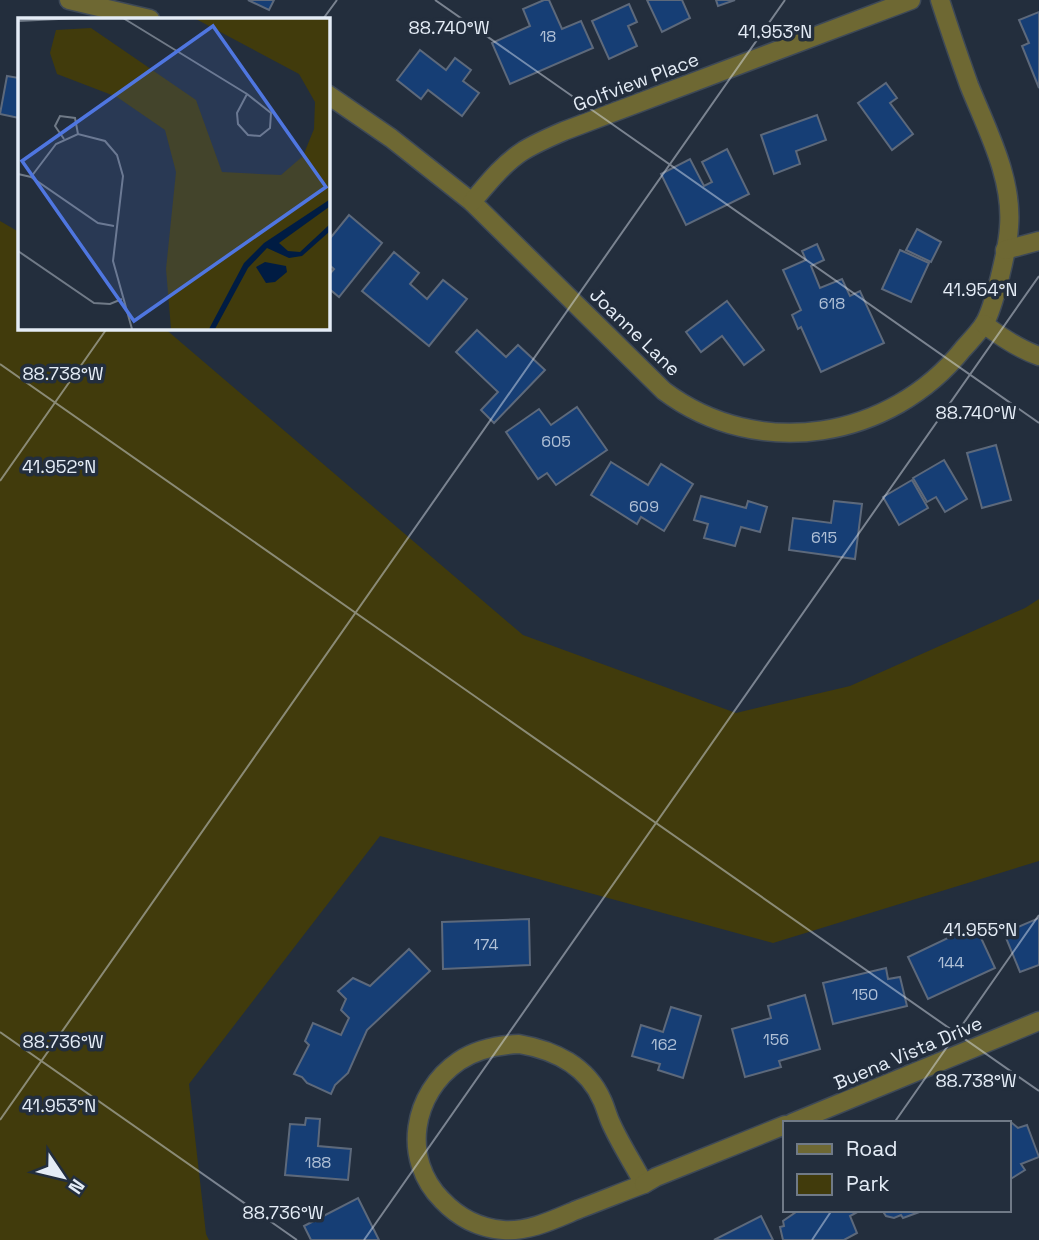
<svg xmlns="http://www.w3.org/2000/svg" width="1039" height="1240" font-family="'Space Grotesk',sans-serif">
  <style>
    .green { fill: #413b0c }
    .building { fill: #163e75; stroke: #5d697b; stroke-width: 2 }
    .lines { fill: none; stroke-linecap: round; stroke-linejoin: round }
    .minor-casing { stroke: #3e4957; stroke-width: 21 }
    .minor { stroke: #6e6833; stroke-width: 18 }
    .ticks { fill: none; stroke: #e4ecf6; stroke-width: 2; stroke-opacity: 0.45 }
    .labels { text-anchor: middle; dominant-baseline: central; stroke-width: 7; stroke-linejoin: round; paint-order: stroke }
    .number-label { font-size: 16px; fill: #b0c0d6 }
    .street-label { font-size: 19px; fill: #e4ecf6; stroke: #232e3d }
    .inset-road { fill: none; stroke: #707a87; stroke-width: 2 }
    .view { fill: #4f76e0; fill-opacity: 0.15; stroke: #4f76e0; stroke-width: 3.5 }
    .inset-edge { fill: none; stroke: #e4ecf6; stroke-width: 3.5 }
    .ticks-label { font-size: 18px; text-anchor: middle; fill: #e4ecf6; stroke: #232e3d; stroke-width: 7; stroke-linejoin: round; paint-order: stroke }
  </style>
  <rect width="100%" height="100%" fill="#232e3d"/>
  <polygon class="green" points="0,221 19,232 19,327 163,327 523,635 736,713 850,686 1025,608 1039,599 1039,861 773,943 380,836 189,1084 206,1234 209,1240 0,1240"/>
  <g class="building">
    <polygon points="248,0 274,0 269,10"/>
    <polygon points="544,0 549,0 562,29 581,21 593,48 510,84 492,43 530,26 523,9"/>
    <polygon points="647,0 682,0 690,18 662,32"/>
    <polygon points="716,0 735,0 718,6"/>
    <polygon points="629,4 637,22 628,26 637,46 609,59 592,21"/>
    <polygon points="1039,12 1039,88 1022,46 1029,43 1019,20"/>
    <polygon points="420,50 446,70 455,58 471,70 463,81 479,93 462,116 428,90 421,99 397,80"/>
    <polygon points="7,76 19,78 19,118 0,114"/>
    <polygon points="886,83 897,98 890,103 913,134 892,150 858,103"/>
    <polygon points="817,115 826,140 796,151 800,164 774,174 761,135"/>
    <polygon points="727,149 749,194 686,225 661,174 690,159 704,186 712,182 702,162"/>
    <polygon points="349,215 382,243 339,297 327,287 327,277 334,269 327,263 327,242"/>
    <polygon points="917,229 941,242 931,262 906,250"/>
    <polygon points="817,244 824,260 811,266 820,288 842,279 850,296 860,291 884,343 821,372 801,327 798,329 792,315 801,310 783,270 806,260 802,251"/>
    <polygon points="900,250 929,263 911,302 882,289"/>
    <polygon points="394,252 419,273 410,284 427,299 443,280 467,299 429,346 362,291"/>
    <polygon points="727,301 764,350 744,365 722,336 701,352 686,332"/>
    <polygon points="477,330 506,357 518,345 545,370 494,423 481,410 498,392 456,352"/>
    <polygon points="577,407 607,450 556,485 547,473 538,479 506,432 539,409 551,425"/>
    <polygon points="996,445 1011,500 982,508 967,453"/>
    <polygon points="944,460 967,499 945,512 936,497 927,502 913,478"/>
    <polygon points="611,462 648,485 661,464 693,484 664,531 641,517 637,524 591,495"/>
    <polygon points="912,480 928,508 899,525 883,497"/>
    <polygon points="701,496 746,508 748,501 767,507 760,532 741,527 735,546 704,538 708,524 694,520"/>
    <polygon points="834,501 862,504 855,559 789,550 793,518 831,523"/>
    <polygon points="1039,918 1039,965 1020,972 1004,933"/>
    <polygon points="529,919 530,965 443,969 442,922"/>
    <polygon points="975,925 995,968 928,999 908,957"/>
    <polygon points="409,949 430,971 367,1030 348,1073 335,1085 331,1094 307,1083 302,1077 294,1074 309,1045 305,1041 313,1023 341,1035 349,1018 341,1010 346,999 338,991 353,978 370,986"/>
    <polygon points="886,968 888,979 900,977 907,1006 833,1024 823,983"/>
    <polygon points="805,995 820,1049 779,1061 781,1067 745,1077 732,1029 771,1018 768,1006"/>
    <polygon points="671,1007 701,1016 683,1078 658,1070 660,1064 632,1056 641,1025 663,1032"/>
    <polygon points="306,1118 320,1119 318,1146 351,1149 348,1180 285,1175 290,1124 305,1125"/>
    <polygon points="1012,1123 1018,1128 1027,1125 1039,1157 1021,1164 1025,1170 1009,1180 1009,1125"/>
    <polygon points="358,1198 379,1240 311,1240 304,1226"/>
    <polygon points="799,1210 861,1210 850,1216 857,1233 844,1240 783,1240 780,1227 784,1226 783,1221"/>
    <polygon points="882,1210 921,1210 922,1211 903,1218 901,1215 894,1218 886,1216"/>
    <polygon points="761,1216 773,1240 714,1240"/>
  </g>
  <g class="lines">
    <defs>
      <g id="minor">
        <polyline points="69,0 150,19"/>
        <path d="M327,94L391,138L472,202L664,391C759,462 891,439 963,349C970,341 978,333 984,324C994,308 1008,247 1009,227C1013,178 987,130 969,85C959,57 949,28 940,0"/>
        <path d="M472,202C488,183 503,164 523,151C536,143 550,137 564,131L911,0"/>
        <polyline points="1005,250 1039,241"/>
        <path d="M984,324C1001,337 1019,349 1039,356"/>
        <path d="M519,1044C554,1050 587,1066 602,1100C605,1106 607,1114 610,1121C619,1142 633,1163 644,1184C622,1192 601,1201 579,1209C555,1219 529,1232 503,1230C479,1228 458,1217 442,1200C401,1159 412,1093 459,1061C477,1049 498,1045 519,1044Z"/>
        <polyline points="792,1123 1039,1021"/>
        <polyline points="644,1184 656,1177 785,1125"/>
      </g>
    </defs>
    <use href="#minor" class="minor-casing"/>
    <use href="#minor" class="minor"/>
  </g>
  <path class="ticks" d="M435,0L1039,423M323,19L337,0M0,364L1039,1091M0,481L108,327M0,1032L297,1240M0,1120L785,0M894,1123L1039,915M364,1240L1039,276M812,1240L832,1210"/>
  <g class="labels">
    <g class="number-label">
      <text x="548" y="36">18</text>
      <text x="832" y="303">618</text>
      <text x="556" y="441">605</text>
      <text x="644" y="506">609</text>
      <text x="824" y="537">615</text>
      <text x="486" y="944">174</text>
      <text x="951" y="962">144</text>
      <text x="865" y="994">150</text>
      <text x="776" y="1039">156</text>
      <text x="664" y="1044">162</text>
      <text x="318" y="1162">188</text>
    </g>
    <g class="street-label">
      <text transform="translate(636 82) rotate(-21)">Golfview Place</text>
      <text transform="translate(635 332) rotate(44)">Joanne Lane</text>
      <text transform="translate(908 1053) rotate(-23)">Buena Vista Drive</text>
    </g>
  </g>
  <g transform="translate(18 18)">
    <rect width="312" height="312" fill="#232e3d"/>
    <path d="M176,0H311V311H153L148,251L158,154L147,112L99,79L39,56L32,35L38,12L73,10L178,82L204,154L263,157L285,138L296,111L297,84L281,56Z" fill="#413b0c"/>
    <path d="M311,182V189L261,225L270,233L282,234L311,207V214L284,238L271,240L249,230L230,250L197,311H191L226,245L246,225ZM247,244L268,248L269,254L257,264L248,265L238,249Z" fill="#001c43"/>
    <path class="inset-road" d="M105,0L229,76M0,3L61,0M229,76L253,95L252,110L242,118L230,117L220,106L219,95ZM46,121L37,108L42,98L57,100L60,116M0,156L13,159L80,205L96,208M13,159L38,126L60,116L87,123L99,137L105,158L95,243L114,311M0,233L76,285L92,286L104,281"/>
    <path class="view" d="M195,8L308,169L116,303L4,143Z"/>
    <rect width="312" height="312" class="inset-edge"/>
  </g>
  <g class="ticks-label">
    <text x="449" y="34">88.740°W</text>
    <text x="775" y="38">41.953°N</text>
    <text x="980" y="296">41.954°N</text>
    <text x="63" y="380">88.738°W</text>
    <text x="976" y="419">88.740°W</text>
    <text x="59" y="473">41.952°N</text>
    <text x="980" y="936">41.955°N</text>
    <text x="63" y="1048">88.736°W</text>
    <text x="976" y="1087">88.738°W</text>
    <text x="59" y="1112">41.953°N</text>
    <text x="283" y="1219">88.736°W</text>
  </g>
  <rect x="783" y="1121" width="228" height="91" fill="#232e3d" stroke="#707a87" stroke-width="2"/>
  <rect x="797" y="1144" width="35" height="10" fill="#6e6833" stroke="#707a87" stroke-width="2"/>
  <text x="846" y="1156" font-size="21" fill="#e4ecf6">Road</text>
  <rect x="797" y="1174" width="35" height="21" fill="#413b0c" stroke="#707a87" stroke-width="2"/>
  <text x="846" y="1191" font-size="21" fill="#e4ecf6">Park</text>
  <g transform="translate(63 1177) rotate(125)" stroke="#232e3d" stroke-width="5" paint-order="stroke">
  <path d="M0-5L12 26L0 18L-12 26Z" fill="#e4ecf6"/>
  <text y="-10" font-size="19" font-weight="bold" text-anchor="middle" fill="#e4ecf6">N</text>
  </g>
</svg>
